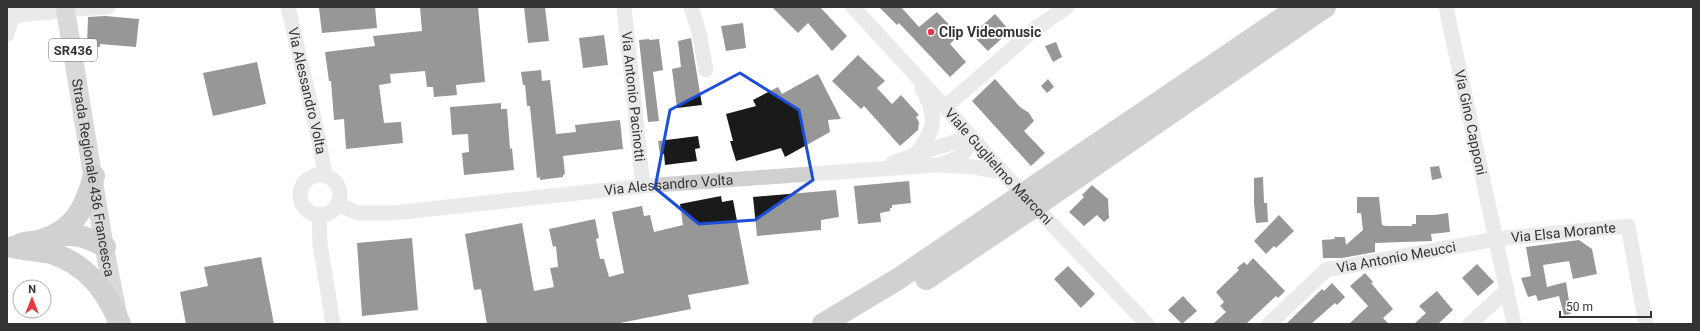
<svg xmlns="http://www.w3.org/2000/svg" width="1700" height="331" font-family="Roboto,sans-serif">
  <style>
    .building { fill: #1a1a1a }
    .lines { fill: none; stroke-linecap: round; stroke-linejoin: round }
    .minor { stroke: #d0d0d0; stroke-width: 15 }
    .major { stroke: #ababab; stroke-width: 19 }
    .highway { stroke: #9a9a9a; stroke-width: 22 }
    .marked { fill: none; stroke: #1d4ed8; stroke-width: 3; stroke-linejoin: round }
    .poi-dot { fill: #e63946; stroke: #fff; stroke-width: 1.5 }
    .labels { text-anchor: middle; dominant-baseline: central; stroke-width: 4; stroke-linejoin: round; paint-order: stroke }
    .shield { fill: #fff; stroke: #707070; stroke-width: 1 }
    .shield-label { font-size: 13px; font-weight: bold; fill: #333 }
    .poi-label { font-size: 14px; font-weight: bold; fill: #333; stroke: #fff; text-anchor: start }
    .street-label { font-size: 14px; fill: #333; stroke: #fff }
  </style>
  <rect width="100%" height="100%" fill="#fff"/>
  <g class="building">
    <polygon points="335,7 375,7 377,28 322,33 319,8"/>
    <polygon points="420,7 478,7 485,82 456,85 457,95 434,97 433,87 427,87 425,71 390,74 391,83 379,85 384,123 401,122 403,143 346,149 344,119 334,120 331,81 329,81 325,52 375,46 373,36 422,31"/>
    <polygon points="524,7 545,7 549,41 528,43"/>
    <polygon points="772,7 820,7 847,36 832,51 808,23 798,33"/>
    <polygon points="879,7 901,7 919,27 937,12 959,35 950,44 966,62 950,77 899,23 897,25"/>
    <polygon points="995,14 1010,31 988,51 972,35"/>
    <polygon points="105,16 139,19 136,47 100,44 100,47 87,46 88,17"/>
    <polygon points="743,23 746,48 726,51 721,26"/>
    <polygon points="604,35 608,65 583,68 579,38"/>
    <polygon points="691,38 702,105 677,108 672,69 681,67 678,41"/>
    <polygon points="649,39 649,40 659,39 663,70 653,72 659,121 648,122 639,40"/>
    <polygon points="1056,42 1062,57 1053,62 1045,46"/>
    <polygon points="858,55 885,81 877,88 892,104 901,95 919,115 916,117 919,122 918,130 900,146 864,106 861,109 832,81"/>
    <polygon points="257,62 266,104 213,116 203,73"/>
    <polygon points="541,70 542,81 550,80 556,134 576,132 575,125 620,120 623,149 563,156 565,174 563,175 563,177 540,180 540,177 537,178 530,106 527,106 525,85 523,85 521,72"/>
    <polygon points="818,74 841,119 828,120 830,132 785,157 781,148 736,161 730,141 733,141 726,114 756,106 753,100 778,87 782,94"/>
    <polygon points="995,79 1020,107 1029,113 1034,121 1024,131 1045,153 1031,166 972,101"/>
    <polygon points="1048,79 1054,87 1047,93 1041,86"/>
    <polygon points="501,103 501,109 507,109 510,149 512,148 514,170 464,175 462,153 469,152 468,134 452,135 450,107"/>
    <polygon points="698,136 700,148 695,149 697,161 665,165 664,154 660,154 658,141"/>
    <polygon points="1439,166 1442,178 1432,180 1430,167"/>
    <polygon points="1263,177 1264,203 1267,203 1268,222 1256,223 1254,204 1254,178"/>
    <polygon points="909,181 911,203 892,205 892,208 890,208 890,211 880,213 881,222 858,224 854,186"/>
    <polygon points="1092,185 1108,199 1109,218 1104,222 1097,215 1084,226 1069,212 1084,197 1082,195"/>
    <polygon points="836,190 839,217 821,220 821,230 757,236 753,197"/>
    <polygon points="721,196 722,202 733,200 749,284 688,295 691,309 615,324 487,324 481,289 474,290 465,234 522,223 534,291 554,287 550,268 558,267 556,246 553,247 549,229 595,219 599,238 596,239 600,259 604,259 609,277 624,273 612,212 642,206 644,216 650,215 654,232 683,225 680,204"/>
    <polygon points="1357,197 1379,197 1382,225 1386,226 1412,226 1412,224 1416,224 1416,215 1434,215 1448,213 1450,232 1431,234 1432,241 1375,243 1375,252 1342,258 1323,258 1322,240 1335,239 1334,237 1345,237 1346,245 1363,230 1361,213 1357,213"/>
    <polygon points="1279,215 1294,231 1276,248 1274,246 1266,254 1254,241"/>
    <polygon points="412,238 418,310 362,316 357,243"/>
    <polygon points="1579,240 1592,249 1597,274 1573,279 1569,261 1543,265 1547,287 1566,282 1571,314 1564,315 1559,296 1538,301 1536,295 1528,297 1521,278 1531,276 1526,247"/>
    <polygon points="261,257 274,324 186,324 180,292 208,286 204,267"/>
    <polygon points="1253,258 1285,291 1278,298 1276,296 1246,324 1213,324 1226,312 1220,306 1224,302 1216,292 1239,270 1237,268 1244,262 1247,265"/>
    <polygon points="1477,264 1494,282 1478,296 1462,278"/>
    <polygon points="1068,266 1095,294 1081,308 1054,279"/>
    <polygon points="1365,273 1373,282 1371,283 1393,309 1383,318 1389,324 1349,324 1368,306 1350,286"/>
    <polygon points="1332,283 1345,297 1337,305 1335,303 1311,324 1286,324 1322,289 1324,291"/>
    <polygon points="1437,291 1453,310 1438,324 1414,324 1426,313 1419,306"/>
    <polygon points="1183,296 1197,311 1182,324 1168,310"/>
  </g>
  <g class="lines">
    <g class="minor">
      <path id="s1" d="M288,7L319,140L325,175"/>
      <path id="s2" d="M624,7L643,186"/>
      <polyline points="691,7 699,32 706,70"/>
      <path id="s3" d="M853,7L945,107L1002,172L1147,324"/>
      <path id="s4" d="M1446,7L1514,324"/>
      <polyline points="79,9 108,7"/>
      <polyline points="7,16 52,12"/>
      <polyline points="7,34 13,15"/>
      <polyline points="945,107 1035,29 1067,7"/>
      <path d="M916,154C936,127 938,119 922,88"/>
      <polyline points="893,163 916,154 971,137"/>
      <path d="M944,163C961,158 966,154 971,137"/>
      <circle cx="320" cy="195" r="20"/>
      <path id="s5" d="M337,204L358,213H393L643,186L879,169L939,165L974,167L1002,172"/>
      <polyline points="319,214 320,244 333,324"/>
      <path id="s6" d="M1269,324L1326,270L1496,239L1628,226L1646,324"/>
      <polyline points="1470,324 1506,291"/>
    </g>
    <path class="major" id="s7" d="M65,7L105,251L117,311"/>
    <g class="highway">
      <path d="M50,237C71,232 87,236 105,247"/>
      <path d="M21,244C27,242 35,242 42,240C75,229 85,208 94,176"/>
      <path d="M12,247C26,250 41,250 54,254C87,265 108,293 120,324"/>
      <polyline points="926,279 1044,200 1325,7"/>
      <polyline points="823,324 898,279 1299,7"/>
    </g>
  </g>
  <path d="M0 0H1700V331H0ZM740,73L799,110L813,180L755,220L699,224L655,188L670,110Z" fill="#fff" fill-opacity=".55" fill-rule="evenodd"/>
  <path class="marked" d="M740,73L799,110L813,180L755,220L699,224L655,188L670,110Z"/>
  <circle class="poi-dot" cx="931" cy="32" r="4"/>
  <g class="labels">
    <rect class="shield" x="49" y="39" width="48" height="22" rx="3"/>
    <g class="shield-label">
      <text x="73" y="50">SR436</text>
    </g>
    <g class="poi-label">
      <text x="939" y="32">Clip Videomusic</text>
    </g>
    <g class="street-label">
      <text stroke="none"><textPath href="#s1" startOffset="86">Via Alessandro Volta</textPath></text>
      <text stroke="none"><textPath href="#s2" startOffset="90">Via Antonio Pacinotti</textPath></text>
      <text stroke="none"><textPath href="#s4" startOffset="118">Via Gino Capponi</textPath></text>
      <text stroke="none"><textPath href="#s3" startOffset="216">Viale Guglielmo Marconi</textPath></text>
      <text stroke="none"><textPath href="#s7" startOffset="173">Strada Regionale 436 Francesca</textPath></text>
      <text stroke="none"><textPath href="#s5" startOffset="335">Via Alessandro Volta</textPath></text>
      <text stroke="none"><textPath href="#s6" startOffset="319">Via Elsa Morante</textPath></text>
      <text stroke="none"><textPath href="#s6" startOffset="150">Via Antonio Meucci</textPath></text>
    </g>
  </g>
  <rect width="1700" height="331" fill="none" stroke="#333333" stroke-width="16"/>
  <g transform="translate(32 299)"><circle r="19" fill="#ffffff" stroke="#adadad"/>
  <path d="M0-3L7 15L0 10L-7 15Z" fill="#e63946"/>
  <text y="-6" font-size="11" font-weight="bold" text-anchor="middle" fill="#333333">N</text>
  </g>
  <path d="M1560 311v6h91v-6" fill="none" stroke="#333333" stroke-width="2"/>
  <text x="1566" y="311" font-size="12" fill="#333333" stroke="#ffffff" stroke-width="3" paint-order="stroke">50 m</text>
</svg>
